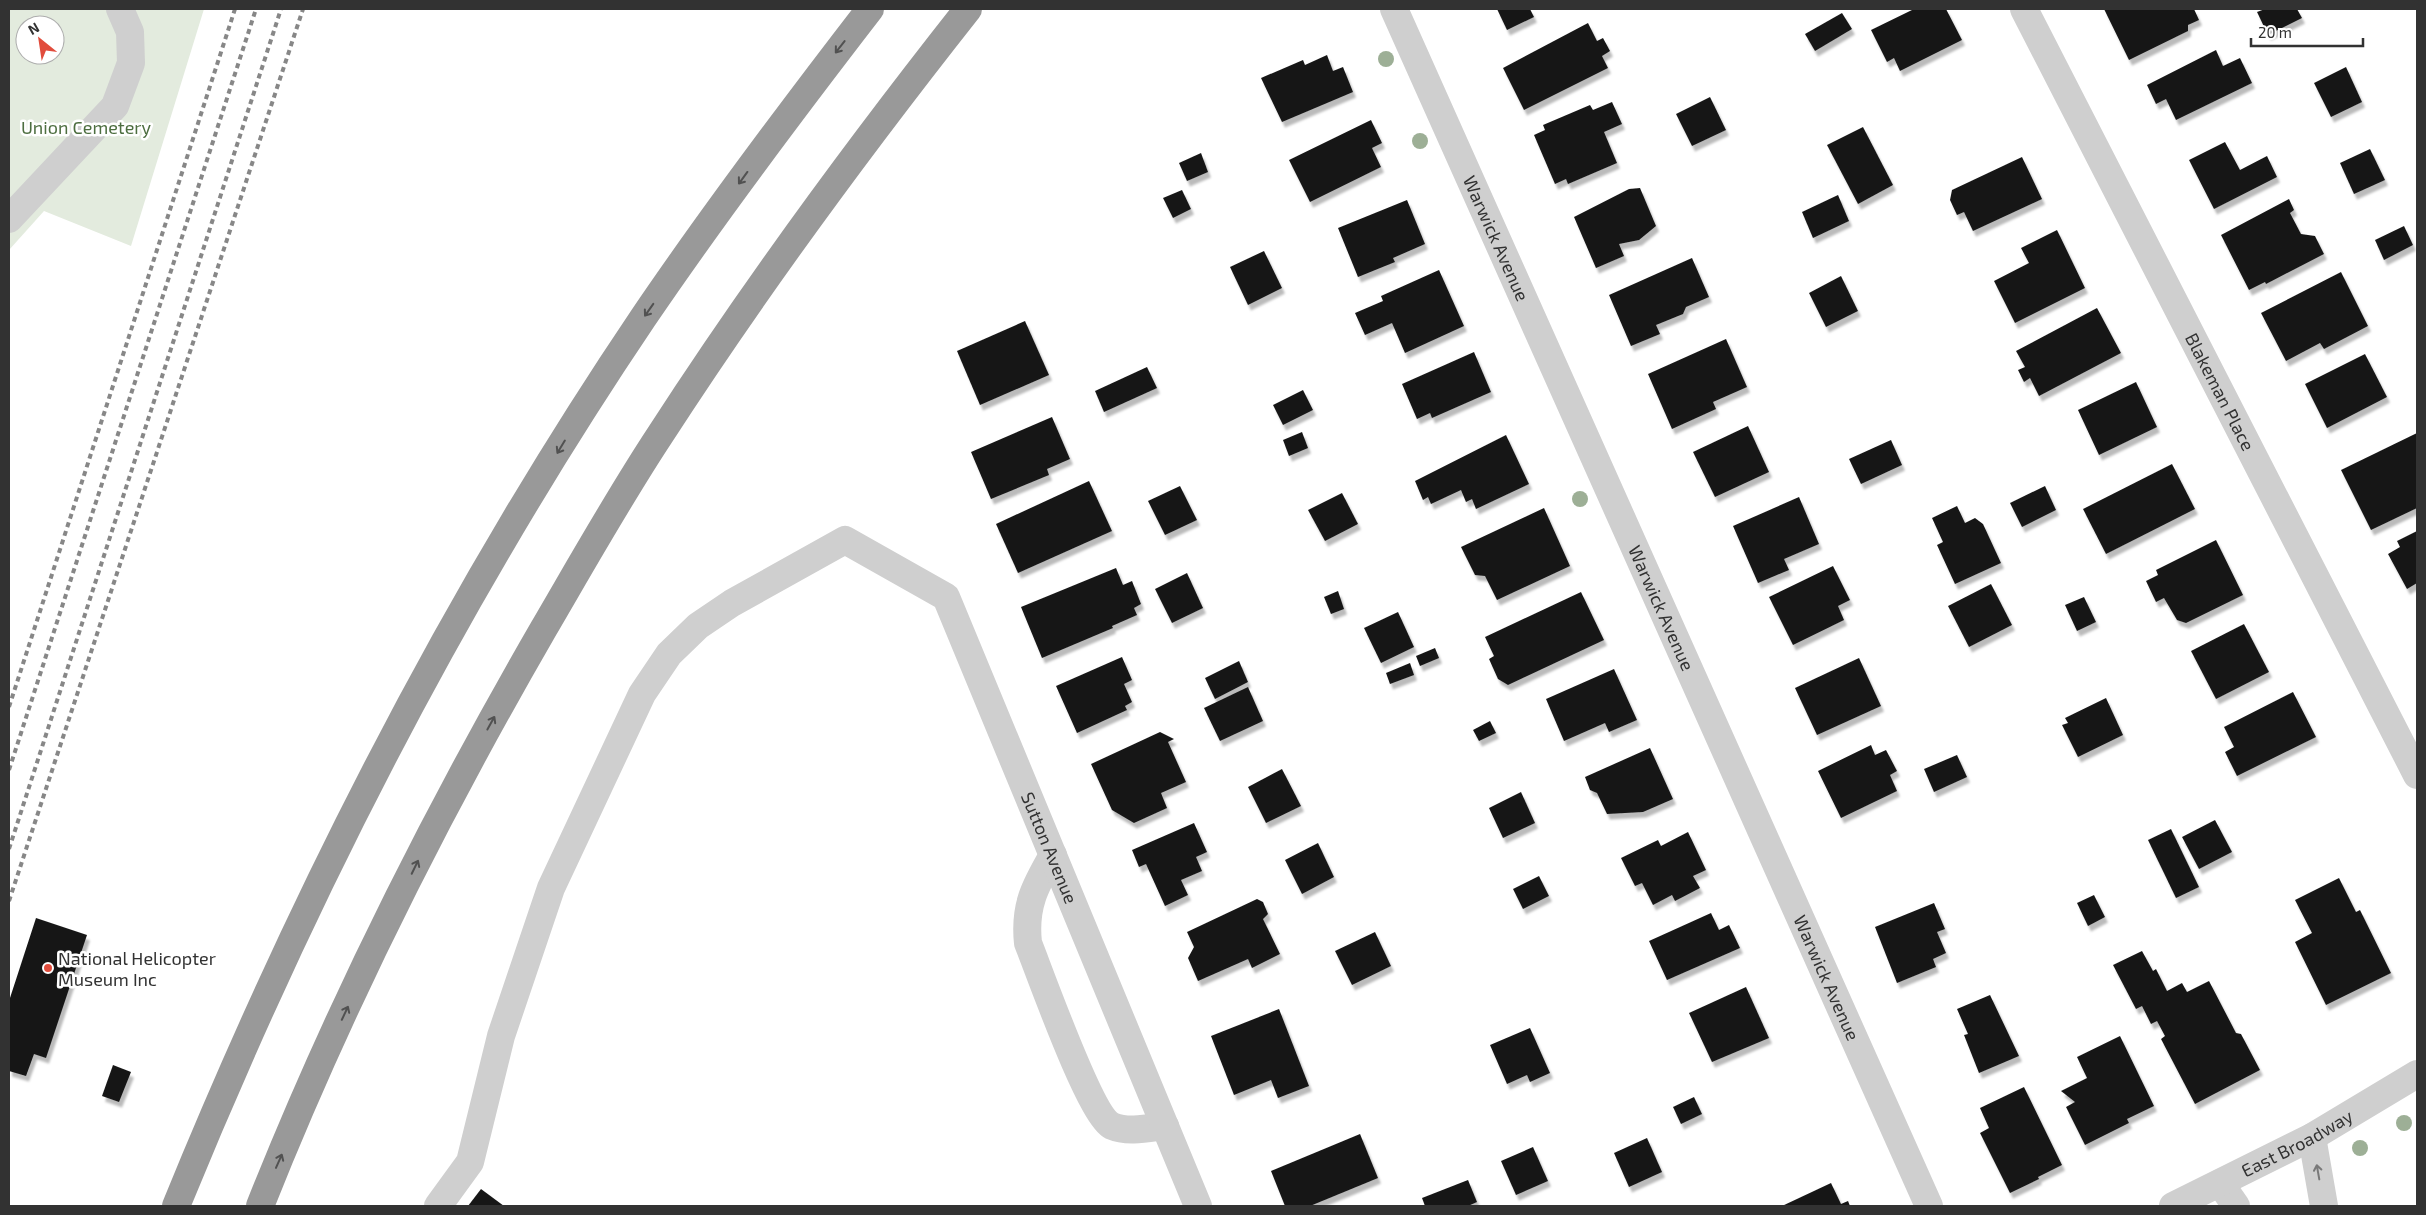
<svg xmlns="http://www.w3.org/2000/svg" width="2426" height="1215" font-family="'Exo 2',sans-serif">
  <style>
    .green { fill: #e3ebde; fill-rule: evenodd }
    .building { fill: #191919; filter: url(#shadow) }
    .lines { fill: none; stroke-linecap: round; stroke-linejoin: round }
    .minor { stroke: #cfcfcf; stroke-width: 28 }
    .highway { stroke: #999; stroke-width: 28 }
    .rail { stroke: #878787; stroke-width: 4; stroke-dasharray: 5 4; stroke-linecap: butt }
    .tree { fill: #9daf96 }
    .oneway { stroke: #515151 }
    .oneway2 { stroke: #797979 }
    .poi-dot { fill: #e14c3c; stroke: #fff; stroke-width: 2 }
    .labels { text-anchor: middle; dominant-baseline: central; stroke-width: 5; stroke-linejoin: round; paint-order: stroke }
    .park-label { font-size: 18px; fill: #4d6e40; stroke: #fff }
    .street-label { font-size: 18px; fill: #323232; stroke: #fff }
    .poi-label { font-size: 18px; fill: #323232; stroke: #fff; text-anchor: start }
  </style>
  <defs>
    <filter id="shadow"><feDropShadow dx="3" dy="5.5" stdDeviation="1" flood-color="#0004"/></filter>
  </defs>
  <rect width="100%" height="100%" fill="#fff"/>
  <path class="green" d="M9,9H204L131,246L44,211L9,250ZM25,25H55V55H25Z"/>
  <g class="building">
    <polygon points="1497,9 1530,9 1534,17 1507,30"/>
    <polygon points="1914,9 1946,9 1962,40 1900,71 1894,58 1887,62 1871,30"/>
    <polygon points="2104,9 2194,9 2199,20 2188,25 2188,31 2129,60"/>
    <polygon points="2265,9 2297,9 2302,18 2268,35 2257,12"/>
    <polygon points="1842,13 1852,29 1815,51 1805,34"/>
    <polygon points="1588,23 1597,41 1603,38 1610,51 1602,56 1608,68 1524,110 1503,68"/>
    <polygon points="2216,50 2223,66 2240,58 2252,83 2176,120 2166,99 2156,104 2147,85"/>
    <polygon points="1327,55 1333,71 1343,67 1353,92 1282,122 1261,78 1303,60 1305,65"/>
    <polygon points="2346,67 2362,102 2331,117 2314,83"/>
    <polygon points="1710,97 1726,130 1692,146 1676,114"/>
    <polygon points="1612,102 1622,124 1604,132 1617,163 1568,184 1566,179 1555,184 1534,135 1545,130 1543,125 1590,105 1593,110"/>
    <polygon points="1371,120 1382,143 1372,148 1381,167 1310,202 1289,160"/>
    <polygon points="1863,127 1893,185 1858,204 1827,145"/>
    <polygon points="2225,142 2240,170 2267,156 2277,177 2214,209 2189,160"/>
    <polygon points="2370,149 2385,180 2354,194 2340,163"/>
    <polygon points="1201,153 1208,172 1187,181 1179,163"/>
    <polygon points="2022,157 2042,199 1973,231 1964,212 1957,215 1950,200 1952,190"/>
    <polygon points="1640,188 1656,226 1639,240 1619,244 1624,256 1596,268 1574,217 1629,189"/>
    <polygon points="1182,190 1191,209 1173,218 1163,198"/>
    <polygon points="1838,195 1849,221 1813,238 1802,212"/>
    <polygon points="2289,199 2294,210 2290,213 2301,234 2315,236 2324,254 2266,284 2265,282 2249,290 2221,235"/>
    <polygon points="1407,200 1425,244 1393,258 1395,262 1358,277 1338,228"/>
    <polygon points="2404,226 2413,245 2384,260 2375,240"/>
    <polygon points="2057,230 2085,288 2015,323 1994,281 2029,263 2021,248"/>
    <polygon points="1264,251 1282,288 1248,305 1230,267"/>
    <polygon points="1692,258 1709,297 1686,307 1683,314 1656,325 1660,334 1631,346 1609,295"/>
    <polygon points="1439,270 1464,326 1405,353 1392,323 1365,335 1355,313 1383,301 1381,296"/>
    <polygon points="2341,272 2368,326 2324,349 2320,343 2286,361 2261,313"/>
    <polygon points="1841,276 1858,311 1826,327 1809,293"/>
    <polygon points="2097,308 2121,353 2039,396 2030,378 2024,382 2018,370 2025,367 2016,351"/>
    <polygon points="1025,321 1049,375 980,405 957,351"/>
    <polygon points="1726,339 1747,387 1713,402 1716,409 1672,429 1648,374"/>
    <polygon points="1474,352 1491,392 1432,418 1430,413 1417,419 1402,384"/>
    <polygon points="2365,354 2387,397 2327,428 2305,384"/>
    <polygon points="1147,367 1157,388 1104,412 1095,391"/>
    <polygon points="2136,382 2157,427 2099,455 2078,410"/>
    <polygon points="1303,390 1313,410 1283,425 1273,405"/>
    <polygon points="1052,417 1070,459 1047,469 1049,475 991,499 971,452"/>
    <polygon points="1748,426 1769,472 1715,497 1693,452"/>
    <polygon points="1302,432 1308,448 1289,456 1283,440"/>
    <polygon points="2417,433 2417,508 2371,530 2341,470"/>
    <polygon points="1506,435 1529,484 1476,509 1472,499 1466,502 1461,490 1431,504 1428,497 1423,500 1415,481"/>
    <polygon points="1891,440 1902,465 1861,484 1849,459"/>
    <polygon points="2172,464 2195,509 2106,554 2083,509"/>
    <polygon points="1089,481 1112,531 1018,573 996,524"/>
    <polygon points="1180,486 1197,520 1165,535 1148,501"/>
    <polygon points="2045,486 2056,510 2022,527 2010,503"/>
    <polygon points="1342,493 1358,524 1325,541 1308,510"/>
    <polygon points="1799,497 1819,544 1784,559 1789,570 1758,583 1733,526"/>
    <polygon points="1957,506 1965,523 1975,518 1983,524 2001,563 1955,584 1937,545 1943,542 1932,518"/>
    <polygon points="1544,508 1570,566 1497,600 1485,576 1475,575 1461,547"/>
    <polygon points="2417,531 2417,583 2407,589 2388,554 2400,547 2397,541"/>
    <polygon points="2216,540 2243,595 2186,623 2177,620 2164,598 2156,602 2146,581 2158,575 2156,570"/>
    <polygon points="1833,566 1850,600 1838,606 1844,620 1793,645 1769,597"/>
    <polygon points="1116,568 1123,585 1132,581 1141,604 1134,608 1137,615 1112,626 1113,628 1042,658 1021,607"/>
    <polygon points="1187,573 1203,608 1172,623 1155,589"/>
    <polygon points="1991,584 2012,625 1969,647 1948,606"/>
    <polygon points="1338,591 1344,609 1331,614 1324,597"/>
    <polygon points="1581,592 1604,640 1508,685 1498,679 1489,659 1494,656 1485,637"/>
    <polygon points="2084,597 2096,622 2077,631 2065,605"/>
    <polygon points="1398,612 1414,647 1381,663 1364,628"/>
    <polygon points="2244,624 2269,672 2216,699 2191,651"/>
    <polygon points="1435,648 1439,658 1420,666 1416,656"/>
    <polygon points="1122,657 1132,680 1124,684 1132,702 1125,706 1127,710 1077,733 1056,686"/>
    <polygon points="1859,658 1881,706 1817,735 1795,688"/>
    <polygon points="1239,661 1248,682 1215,699 1205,678"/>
    <polygon points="1410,663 1414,675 1390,684 1386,673"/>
    <polygon points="1614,669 1637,720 1609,732 1605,723 1564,741 1546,699"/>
    <polygon points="1248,687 1263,721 1220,741 1204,708"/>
    <polygon points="2293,692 2316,737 2237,776 2225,752 2234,747 2224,727"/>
    <polygon points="2106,698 2123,735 2078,757 2062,725 2068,723 2065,718"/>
    <polygon points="1490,721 1496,733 1479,741 1473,730"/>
    <polygon points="1160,732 1174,739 1168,742 1186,782 1161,793 1167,808 1134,823 1112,810 1091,764"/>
    <polygon points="1871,745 1875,755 1886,750 1897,771 1890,775 1897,791 1841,818 1818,771"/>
    <polygon points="1650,748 1673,799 1643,812 1607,814 1597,793 1590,790 1585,777"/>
    <polygon points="1957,755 1967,777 1934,792 1924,769"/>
    <polygon points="1282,769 1301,806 1266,823 1248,787"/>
    <polygon points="1521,792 1535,823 1503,838 1489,808"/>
    <polygon points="2215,820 2232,852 2199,869 2182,837"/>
    <polygon points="1194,823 1207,852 1196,857 1202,871 1181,880 1188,895 1165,906 1146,864 1139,867 1132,850"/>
    <polygon points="2171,829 2199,887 2176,898 2148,840"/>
    <polygon points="1688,832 1706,870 1693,876 1700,888 1675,901 1672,895 1653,905 1642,883 1635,886 1621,858 1658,840 1661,846"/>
    <polygon points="1318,843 1334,877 1302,894 1285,860"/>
    <polygon points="1539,876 1549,896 1523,909 1513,889"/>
    <polygon points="2339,878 2356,912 2360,910 2391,973 2326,1005 2295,942 2312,933 2295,900"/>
    <polygon points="2094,895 2105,917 2088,926 2077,903"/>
    <polygon points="1257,899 1263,902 1268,914 1263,919 1280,954 1252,968 1248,959 1198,981 1188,958 1194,947 1187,932"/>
    <polygon points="1934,903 1945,929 1937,932 1946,953 1933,959 1936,967 1897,983 1875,927"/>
    <polygon points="1711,913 1719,930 1729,925 1740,948 1667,980 1649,941"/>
    <polygon points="36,918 87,935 46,1058 34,1054 26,1076 9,1071 9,1001"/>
    <polygon points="1375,932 1391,966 1352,985 1335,951"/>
    <polygon points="2142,951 2153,971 2156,969 2167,991 2182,983 2187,992 2209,981 2236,1033 2241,1034 2260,1070 2195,1104 2161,1039 2165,1036 2157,1021 2151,1024 2142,1006 2136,1009 2113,965"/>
    <polygon points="1746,987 1769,1038 1712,1062 1689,1013"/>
    <polygon points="1990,995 2019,1056 1979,1073 1964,1035 1968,1034 1957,1009"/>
    <polygon points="1279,1009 1309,1086 1278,1098 1271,1080 1234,1095 1211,1036"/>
    <polygon points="1530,1028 1550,1073 1530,1082 1527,1075 1507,1084 1490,1045"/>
    <polygon points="2120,1036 2154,1106 2127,1119 2129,1123 2085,1145 2066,1107 2075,1102 2061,1091 2087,1078 2077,1057"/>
    <polygon points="113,1065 131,1072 119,1102 102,1096"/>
    <polygon points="2024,1087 2062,1165 2038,1177 2039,1179 2010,1193 1980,1133 1989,1128 1980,1108"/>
    <polygon points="1694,1097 1702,1114 1681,1124 1673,1107"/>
    <polygon points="1360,1134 1378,1178 1310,1206 1285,1206 1271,1171"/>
    <polygon points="1647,1138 1662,1172 1629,1187 1614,1153"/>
    <polygon points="1533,1147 1548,1181 1516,1195 1501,1161"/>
    <polygon points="1468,1180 1477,1202 1468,1206 1425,1206 1422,1198"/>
    <polygon points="1831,1183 1841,1204 1848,1201 1850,1206 1782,1206"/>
    <polygon points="481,1189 504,1206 468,1206"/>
  </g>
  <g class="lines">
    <g class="minor">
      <path id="s1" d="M1394,9L1929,1206"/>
      <path id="s2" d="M2024,9L2417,775"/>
      <polyline points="9,219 115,106 131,63 130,32 120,9"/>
      <path d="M1053,855C1035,886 1024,906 1028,943C1040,973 1090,1115 1112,1126C1128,1133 1149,1128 1165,1126"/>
      <polyline points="2312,1137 2324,1206"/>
      <polyline points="2220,1183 2236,1206"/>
      <path id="s3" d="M438,1206L470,1162L501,1036L551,888L642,694L669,654L698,626L732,603L845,540L946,597L1198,1206"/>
      <path id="s4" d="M2173,1206L2312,1137L2417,1074"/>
    </g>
    <g class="highway">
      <path d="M176,1206C302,897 456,595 643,318C715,212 792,110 870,9"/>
      <path d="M260,1206C339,1007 437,813 544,628C582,563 619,497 660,435C755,288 859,147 968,9"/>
    </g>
    <g class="rail">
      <polyline points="9,707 235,9"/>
      <polyline points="9,770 256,9"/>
      <polyline points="9,849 281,9"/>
      <polyline points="9,901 303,9"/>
    </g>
  </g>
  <g class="tree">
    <circle cx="1386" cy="59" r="8"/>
    <circle cx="1420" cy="141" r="8"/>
    <circle cx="1580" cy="499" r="8"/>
    <circle cx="2404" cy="1123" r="8"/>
    <circle cx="2360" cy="1148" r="8"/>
  </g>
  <defs><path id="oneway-shaft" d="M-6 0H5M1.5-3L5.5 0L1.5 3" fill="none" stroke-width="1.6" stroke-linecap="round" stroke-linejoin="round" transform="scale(1.25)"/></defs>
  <g class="oneway">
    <use href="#oneway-shaft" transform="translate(840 47) rotate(128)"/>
    <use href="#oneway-shaft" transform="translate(743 178) rotate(126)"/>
    <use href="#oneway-shaft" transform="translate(649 310) rotate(125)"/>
    <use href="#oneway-shaft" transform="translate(561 447) rotate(121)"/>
    <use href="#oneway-shaft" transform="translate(491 723) rotate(-61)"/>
    <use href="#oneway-shaft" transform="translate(415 867) rotate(-64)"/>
    <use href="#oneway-shaft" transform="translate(345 1013) rotate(-65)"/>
    <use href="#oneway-shaft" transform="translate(279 1161) rotate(-66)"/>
  </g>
  <use class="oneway2" href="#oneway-shaft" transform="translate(2318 1172) rotate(-100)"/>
  <circle class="poi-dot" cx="48" cy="968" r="5"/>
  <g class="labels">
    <g class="park-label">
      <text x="86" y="127">Union Cemetery</text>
    </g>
    <g class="street-label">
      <text stroke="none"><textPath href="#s1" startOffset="251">Warwick Avenue</textPath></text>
      <text stroke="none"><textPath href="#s2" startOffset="430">Blakeman Place</textPath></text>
      <text stroke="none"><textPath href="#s1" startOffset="656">Warwick Avenue</textPath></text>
      <text stroke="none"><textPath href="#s3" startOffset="1201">Sutton Avenue</textPath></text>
      <text stroke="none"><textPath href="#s1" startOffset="1061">Warwick Avenue</textPath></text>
      <text stroke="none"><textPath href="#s4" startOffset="139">East Broadway</textPath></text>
    </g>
    <g class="poi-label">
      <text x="58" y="958">National Helicopter<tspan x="58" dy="21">Museum Inc</tspan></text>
    </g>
  </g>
  <rect width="2426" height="1215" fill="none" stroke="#323232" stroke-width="20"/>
  <g transform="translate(40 40) rotate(330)"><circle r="24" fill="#ffffff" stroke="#adadad"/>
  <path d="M0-4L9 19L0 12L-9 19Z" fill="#e14c3c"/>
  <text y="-8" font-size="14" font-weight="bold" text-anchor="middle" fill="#323232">N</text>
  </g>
  <path d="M2251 38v8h112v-8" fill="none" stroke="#323232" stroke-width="2.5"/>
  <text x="2258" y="38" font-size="15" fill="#323232" stroke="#ffffff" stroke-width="4" paint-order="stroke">20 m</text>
</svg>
